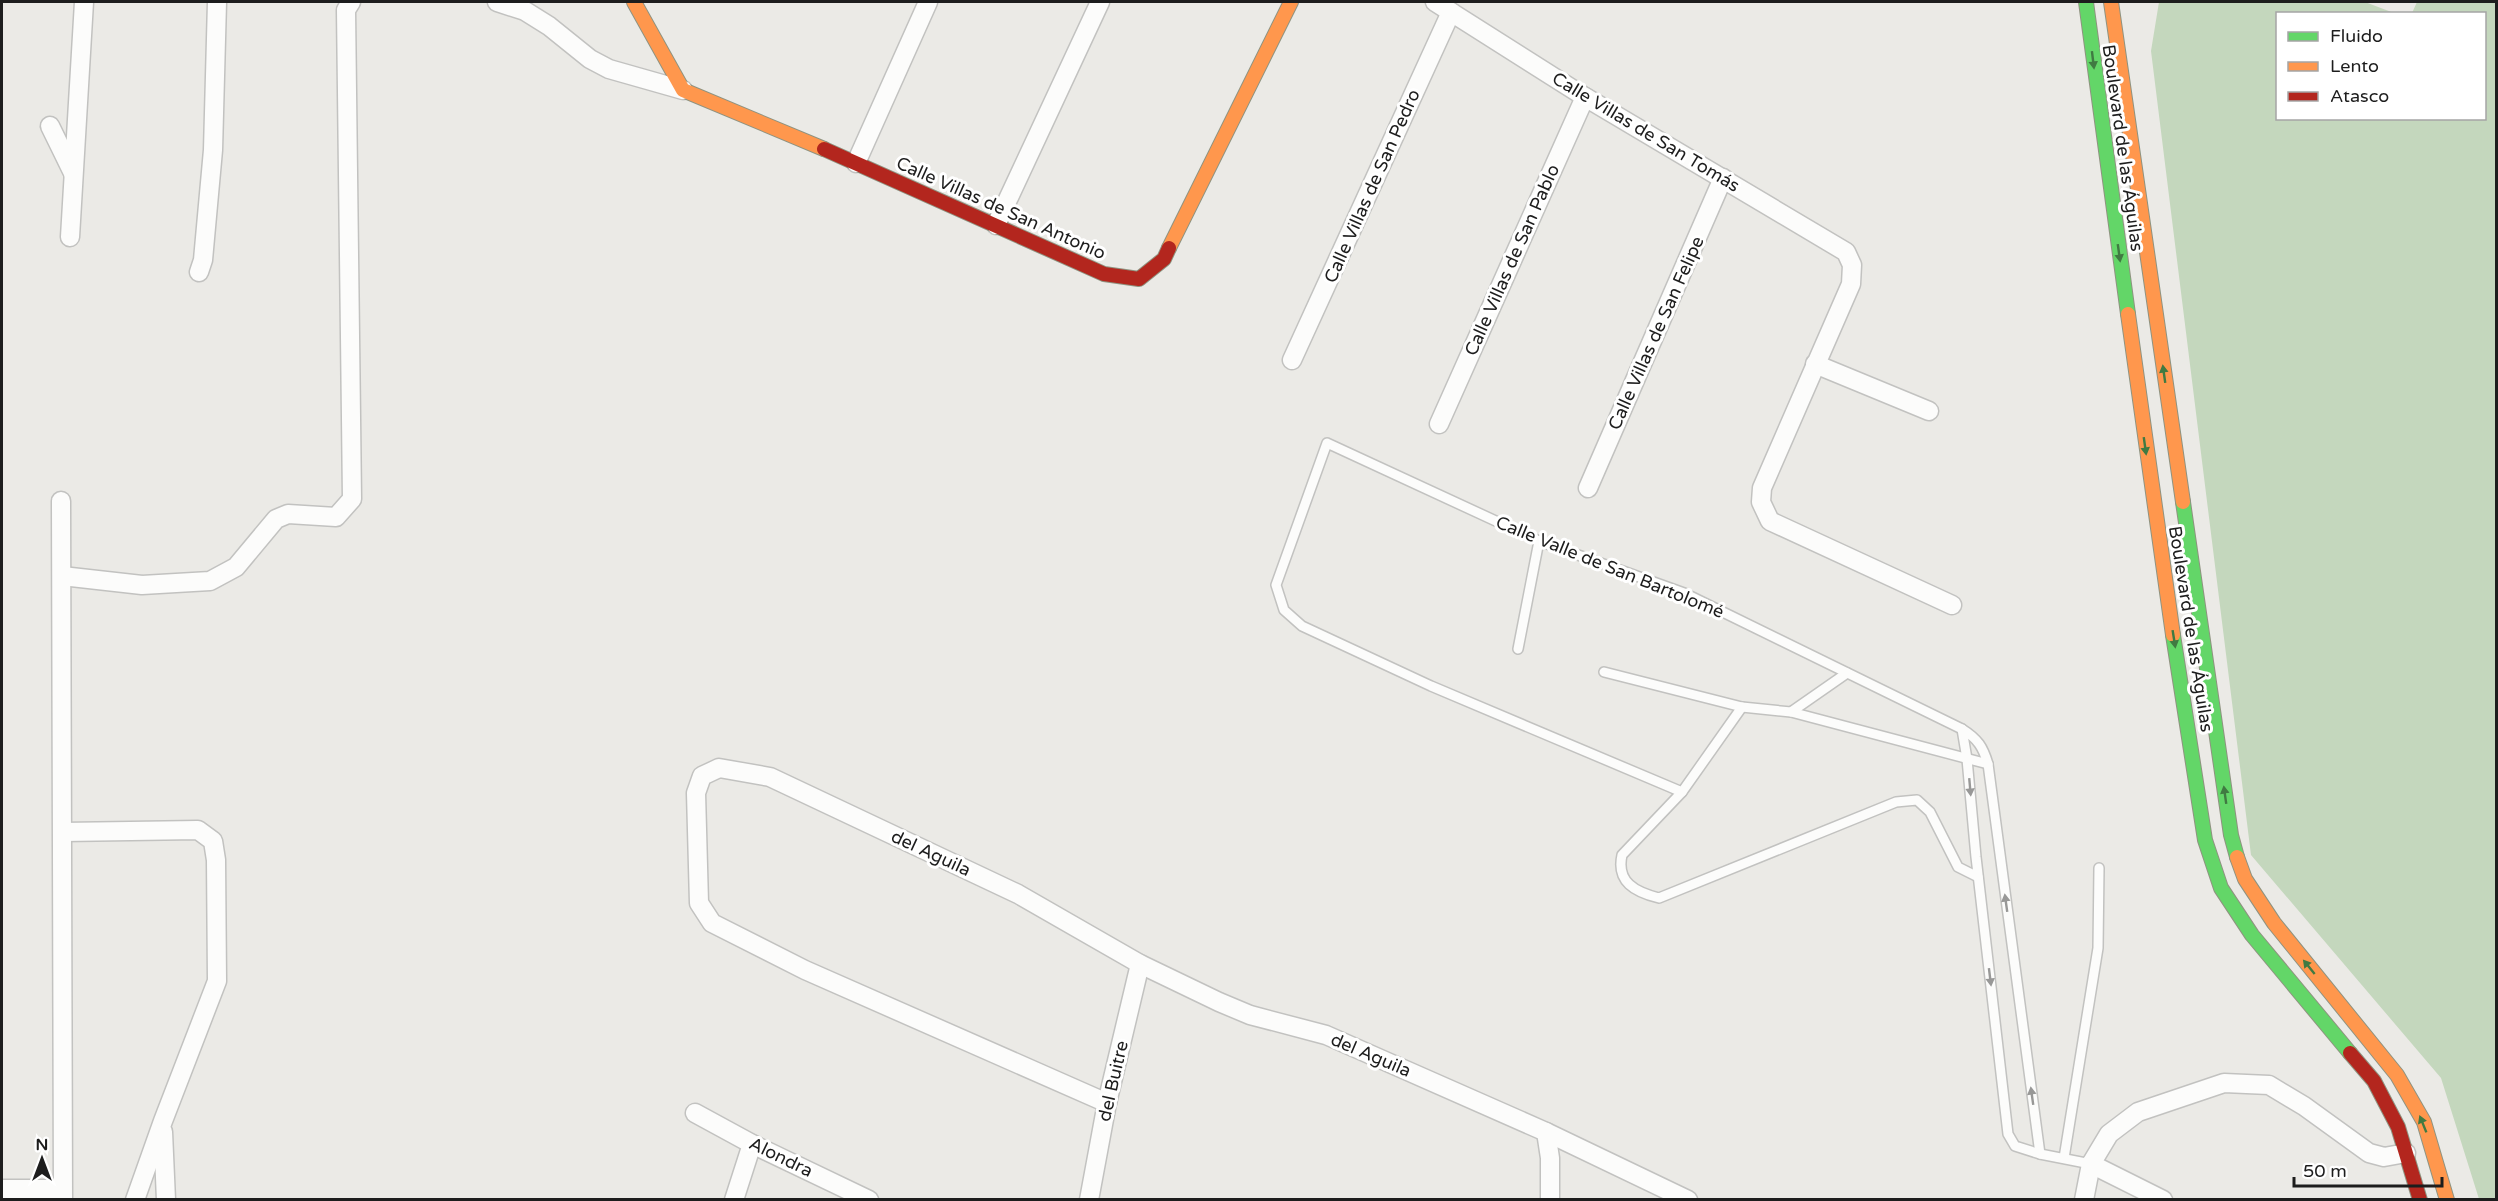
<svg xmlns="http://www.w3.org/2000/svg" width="2498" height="1201" font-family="'Varela Round',sans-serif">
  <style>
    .forest { fill: #c4d7bd }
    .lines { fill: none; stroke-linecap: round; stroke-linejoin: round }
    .lane-casing { stroke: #c2c2c0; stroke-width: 12 }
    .street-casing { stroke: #c2c2c0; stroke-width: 21 }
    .fast-casing { stroke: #8f9380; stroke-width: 16 }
    .slow-casing { stroke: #8f9380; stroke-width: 16 }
    .jam-casing { stroke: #8f9380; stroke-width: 16 }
    .lane { stroke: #fcfcfb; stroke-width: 9 }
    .street { stroke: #fcfcfb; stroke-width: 18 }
    .fast { stroke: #63d668; stroke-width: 14 }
    .slow { stroke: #ff974d; stroke-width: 14 }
    .jam { stroke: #b3261e; stroke-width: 14 }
    .oneway { fill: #407a42 }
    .oneway2 { fill: #989897 }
    .labels { text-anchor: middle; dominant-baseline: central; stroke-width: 6; stroke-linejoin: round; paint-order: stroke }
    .street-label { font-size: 18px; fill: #1d1d1d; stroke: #fff }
  </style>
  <rect width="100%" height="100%" fill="#ebeae6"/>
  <polygon class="forest" points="2159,2 2365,2 2394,13 2278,14 2278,118 2484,118 2484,14 2412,13 2417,2 2496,2 2496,1199 2479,1199 2441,1078 2251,855 2151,51"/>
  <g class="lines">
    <defs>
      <g id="lane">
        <polyline points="1518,649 1539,541"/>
        <polyline points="1604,672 1742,707 1791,712 1847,673"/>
        <path d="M1742,707L1682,792L1431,686L1302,626L1284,610L1276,585L1327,443L1539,541L1684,593L1962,729C1978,739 1983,747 1988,764L2040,1154"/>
        <polyline points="1791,712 1988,764"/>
        <polyline points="1962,729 1967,759 1976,857 2008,1134 2015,1146 2040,1154 2091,1164"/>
        <path d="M1682,792L1622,855C1616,882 1635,892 1659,898L1896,802L1917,800L1930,812L1958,867L1978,877"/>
        <polyline points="2064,1158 2098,948 2099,868"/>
      </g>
      <g id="street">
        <polyline points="497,2 525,11 549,26 590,59 609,69 683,90"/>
        <polyline points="1435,2 1585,97 1846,252 1852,265 1851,284 1762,488 1761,502 1770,521 1952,605"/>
        <polyline points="50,126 73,173"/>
        <polyline points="856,163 928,2"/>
        <polyline points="996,225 1100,2"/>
        <polyline points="70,237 84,2"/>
        <polyline points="199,272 203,260 213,150 217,2"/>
        <polyline points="1292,360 1451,12"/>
        <polyline points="1815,364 1929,411"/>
        <polyline points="1439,424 1585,97"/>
        <polyline points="1588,488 1723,178"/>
        <polyline points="61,501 63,1200"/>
        <polyline points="62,576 142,585 210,581 236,567 276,519 288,514 336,517 352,499 346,10 351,2"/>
        <polyline points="63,832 198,830 213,841 216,860 217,981 163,1121 135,1200"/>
        <polyline points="1107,1103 805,970 712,923 699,903 696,793 702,776 719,768 770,777 1018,894 1140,964 1219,1002 1250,1015 1326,1035 1546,1132 1688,1200"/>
        <polyline points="695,1113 752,1144 869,1200"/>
        <polyline points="163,1132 166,1200"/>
        <polyline points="1546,1132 1550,1158 1550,1200"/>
        <polyline points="2091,1164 2163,1200"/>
        <polyline points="2,1189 62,1189"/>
        <polyline points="734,1200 752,1144"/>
        <polyline points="1089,1200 1107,1103 1140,964"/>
        <polyline points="2084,1200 2091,1164 2109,1134 2138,1112 2224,1083 2269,1085 2304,1106 2369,1153 2384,1157 2406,1153"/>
      </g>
      <g id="fast">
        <polyline points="2086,2 2128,314"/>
        <polyline points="2183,502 2231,835 2237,857"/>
        <polyline points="2173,635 2205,840 2221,888 2252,935 2350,1053"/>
      </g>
      <g id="slow">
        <polyline points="634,2 683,90 824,149"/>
        <polyline points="2111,2 2183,502"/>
        <polyline points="1169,248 1291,2"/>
        <polyline points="2128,314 2173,635"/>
        <polyline points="2237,857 2245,879 2274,923 2397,1075 2424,1122 2447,1200"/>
      </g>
      <g id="jam">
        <polyline points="824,149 1104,274 1139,279 1164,259 1169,248"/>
        <polyline points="2350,1053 2374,1081 2398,1127 2420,1200"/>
      </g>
    </defs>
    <use href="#lane" class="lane-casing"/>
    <use href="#street" class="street-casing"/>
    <use href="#fast" class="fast-casing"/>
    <use href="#slow" class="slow-casing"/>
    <use href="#jam" class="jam-casing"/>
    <use href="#lane" class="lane"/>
    <use href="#street" class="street"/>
    <use href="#fast" class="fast"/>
    <use href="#slow" class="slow"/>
    <use href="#jam" class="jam"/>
  </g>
  <defs><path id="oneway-solid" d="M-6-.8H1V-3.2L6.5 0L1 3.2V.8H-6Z" transform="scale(1.5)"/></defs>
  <g class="oneway">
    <use href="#oneway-solid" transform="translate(2093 60) rotate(83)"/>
    <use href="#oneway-solid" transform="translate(2119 253) rotate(82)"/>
    <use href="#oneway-solid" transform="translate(2164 374) rotate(-98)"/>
    <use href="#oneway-solid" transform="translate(2145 446) rotate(82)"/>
    <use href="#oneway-solid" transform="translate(2174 639) rotate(81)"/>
    <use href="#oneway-solid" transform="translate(2225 795) rotate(-98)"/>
    <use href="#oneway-solid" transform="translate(2309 967) rotate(-129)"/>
    <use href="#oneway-solid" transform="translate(2423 1124) rotate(-112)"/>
  </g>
  <g class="oneway2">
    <use href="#oneway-solid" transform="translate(1970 787) rotate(85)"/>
    <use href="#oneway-solid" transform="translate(2006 903) rotate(-98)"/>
    <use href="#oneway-solid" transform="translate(1990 977) rotate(83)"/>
    <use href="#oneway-solid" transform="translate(2032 1096) rotate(-98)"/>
  </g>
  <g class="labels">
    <g class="street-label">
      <text transform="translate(1646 132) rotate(31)">Calle Villas de San Tomás</text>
      <text transform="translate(2123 148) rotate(82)">Boulevard de las Águilas</text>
      <text transform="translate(1372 186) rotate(-66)">Calle Villas de San Pedro</text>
      <text transform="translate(1001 208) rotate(24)">Calle Villas de San Antonio</text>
      <text transform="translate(1512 260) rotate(-66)">Calle Villas de San Pablo</text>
      <text transform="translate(1656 333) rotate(-66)">Calle Villas de San Felipe</text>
      <text transform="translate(1610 567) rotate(22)">Calle Valle de San Bartolomé</text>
      <text transform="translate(2191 629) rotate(81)">Boulevard de las Águilas</text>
      <text transform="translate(931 853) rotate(25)">del Aguila</text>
      <text transform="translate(1371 1055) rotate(23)">del Aguila</text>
      <text transform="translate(1113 1081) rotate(-77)">del Buitre</text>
      <text transform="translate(781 1157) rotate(26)">Alondra</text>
    </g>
  </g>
  <rect width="2498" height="1201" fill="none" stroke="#1d1d1d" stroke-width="6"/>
  <rect x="2276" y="12" width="210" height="108" fill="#ffffff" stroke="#a5a5a5" stroke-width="1.5"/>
  <rect x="2288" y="32" width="30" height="9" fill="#63d668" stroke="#a5a5a5" stroke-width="1.5"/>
  <text x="2330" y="42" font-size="18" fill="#1d1d1d">Fluido</text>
  <rect x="2288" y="62" width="30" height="9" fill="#ff974d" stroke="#a5a5a5" stroke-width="1.5"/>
  <text x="2330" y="72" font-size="18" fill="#1d1d1d">Lento</text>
  <rect x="2288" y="92" width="30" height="9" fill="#b3261e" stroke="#a5a5a5" stroke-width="1.5"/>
  <text x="2330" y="102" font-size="18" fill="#1d1d1d">Atasco</text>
  <g transform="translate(42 1159)" stroke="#ffffff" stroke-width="4.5" paint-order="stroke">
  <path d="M0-4.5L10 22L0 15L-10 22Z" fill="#1d1d1d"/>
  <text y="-9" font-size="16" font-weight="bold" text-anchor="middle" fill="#1d1d1d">N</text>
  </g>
  <path d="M2294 1177v9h148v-9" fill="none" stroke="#1d1d1d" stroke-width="3"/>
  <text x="2303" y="1177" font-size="18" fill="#1d1d1d" stroke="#ffffff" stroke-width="4.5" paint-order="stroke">50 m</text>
</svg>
